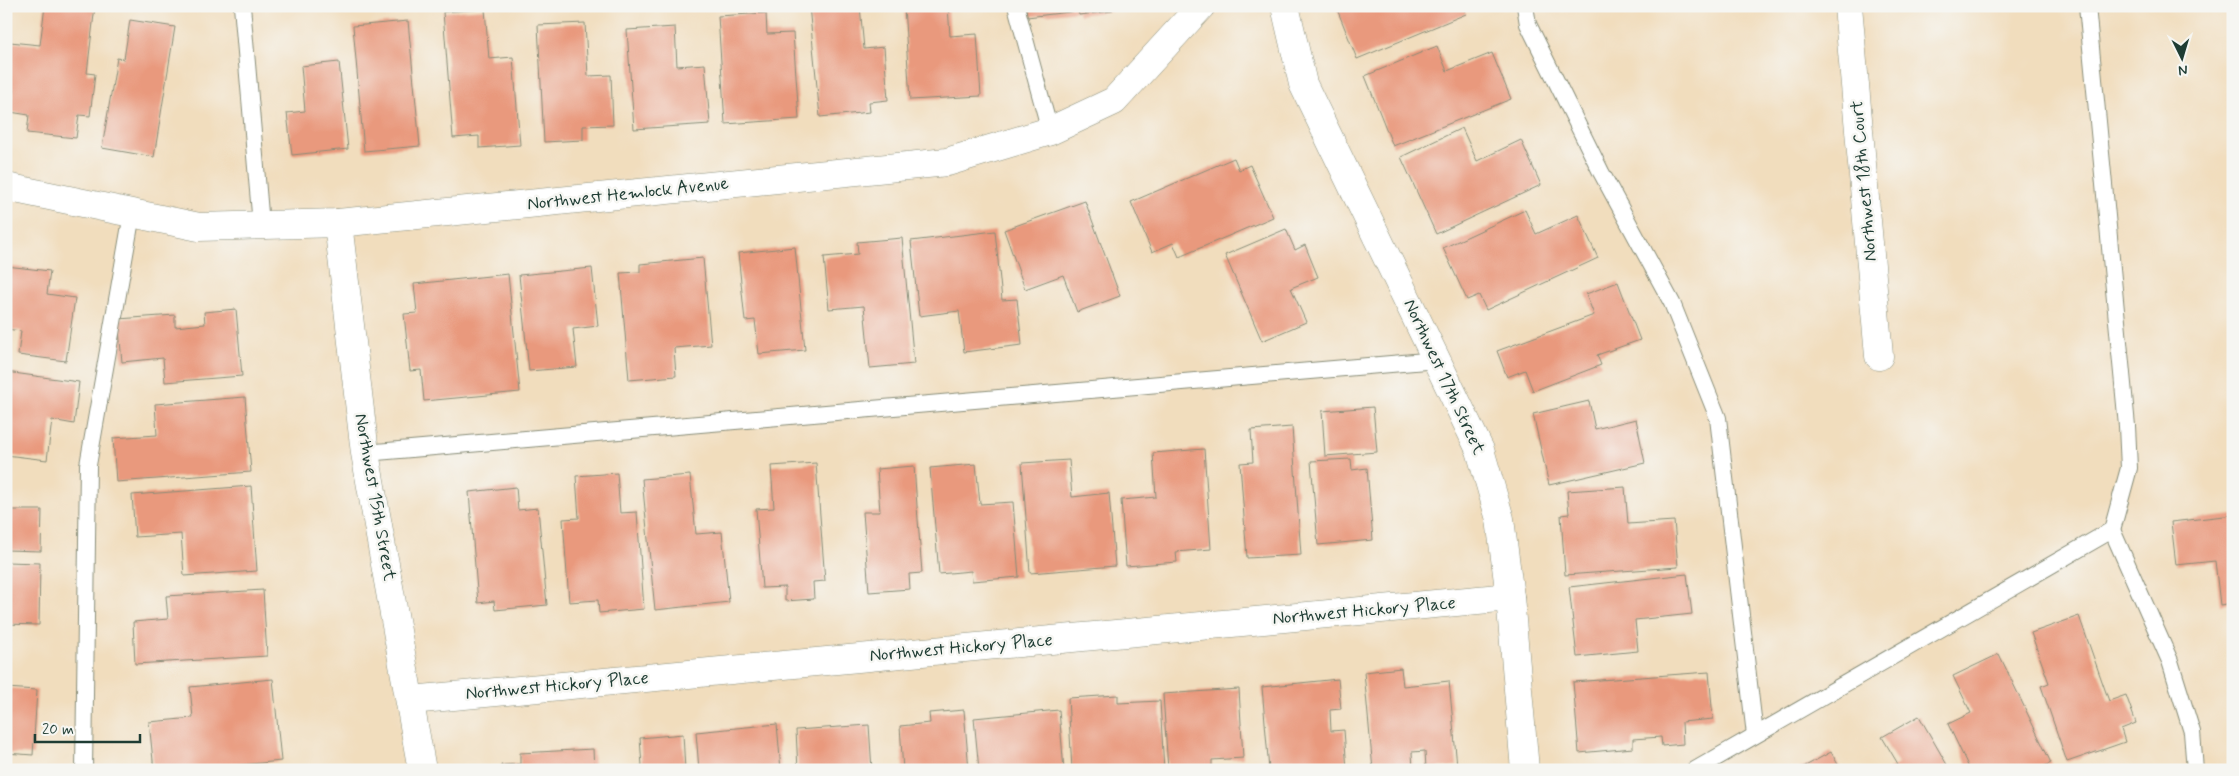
<svg xmlns="http://www.w3.org/2000/svg" width="2239" height="776" font-family="Mynerve,sans-serif">
  <style>
    .building { fill: #e9997d }
    .lines { fill: none; stroke-linecap: round; stroke-linejoin: round }
    .service-casing { stroke: #888d78; stroke-width: 18 }
    .minor-casing { stroke: #888d78; stroke-width: 29 }
    .service { stroke: #fff; stroke-width: 16 }
    .minor { stroke: #fff; stroke-width: 28 }
    .labels { text-anchor: middle; dominant-baseline: central; stroke-width: 5; stroke-linejoin: round; paint-order: stroke }
    .street-label { font-size: 18px; fill: #1f3d34; stroke: #f6f6f2 }
  </style>
  <rect width="100%" height="100%" fill="#f6f6f2"/>
  <filter id="ink" filterUnits="userSpaceOnUse"><feTurbulence type="fractalNoise" baseFrequency=".02" numOctaves="2"/><feDisplacementMap in="SourceGraphic" scale="10" xChannelSelector="R" yChannelSelector="G"/><feConvolveMatrix kernelMatrix="1 2 1 2 8 2 1 2 1" color-interpolation-filters="sRGB"/></filter>
  <filter id="wash" filterUnits="userSpaceOnUse"><feTurbulence type="fractalNoise" baseFrequency=".0096" numOctaves="4" result="noise"/><feDisplacementMap in="SourceGraphic" scale="20" xChannelSelector="R" yChannelSelector="G"/><feGaussianBlur stdDeviation="1.12" result="paint"/><feColorMatrix in="noise" values="0 0 0 0 0 0 0 0 0 0 0 0 0 0 0 0 0 1.4 0 .05"/><feComposite in="paint" operator="in"/></filter>
  <g filter="url(#wash)">
    <rect width="100%" height="100%" fill="#f1ddbd"/>
    <g id="blocks">
      <g class="building">
        <polygon points="45,6 95,6 87,73 95,74 90,116 79,115 76,138 27,133 29,115 10,112 13,90 6,90 6,71 10,42 40,45"/>
        <polygon points="809,6 860,6 864,49 884,47 888,100 869,102 870,112 820,117"/>
        <polygon points="904,6 948,6 950,36 977,34 981,96 910,100"/>
        <polygon points="1026,6 1111,6 1112,11 1079,15 1078,11 1027,17"/>
        <polygon points="1344,6 1463,6 1466,14 1357,59 1337,9"/>
        <polygon points="485,9 489,59 513,57 520,145 479,148 479,136 453,138 443,12"/>
        <polygon points="766,13 767,34 793,33 799,119 725,124 718,16"/>
        <polygon points="130,20 175,27 154,157 102,148 117,58 124,59"/>
        <polygon points="408,21 420,146 364,151 353,26"/>
        <polygon points="585,23 588,76 611,75 613,125 583,126 583,140 544,142 538,25"/>
        <polygon points="675,27 677,66 705,64 710,124 634,129 627,30"/>
        <polygon points="1437,46 1447,71 1492,53 1511,99 1393,146 1365,76"/>
        <polygon points="339,62 348,149 292,155 287,113 305,111 301,66"/>
        <polygon points="1462,128 1477,161 1521,140 1541,185 1436,234 1401,157"/>
        <polygon points="1234,158 1239,170 1250,165 1273,217 1179,257 1173,243 1152,252 1131,202"/>
        <polygon points="1085,201 1120,296 1077,312 1063,275 1025,289 1004,230"/>
        <polygon points="1525,210 1536,234 1578,215 1598,258 1486,310 1479,295 1467,300 1443,248"/>
        <polygon points="1286,229 1295,250 1305,245 1318,277 1291,288 1306,322 1262,341 1225,255"/>
        <polygon points="995,231 1002,300 1017,299 1022,345 964,352 959,311 919,316 911,241"/>
        <polygon points="902,238 914,364 870,368 864,306 829,309 824,257 858,254 857,242"/>
        <polygon points="795,247 805,350 759,354 755,320 745,321 738,253"/>
        <polygon points="703,258 711,345 674,348 676,376 629,380 620,273 640,272 640,264"/>
        <polygon points="6,266 50,271 47,294 75,298 66,361 18,355 21,331 6,329"/>
        <polygon points="592,268 598,326 573,329 577,367 529,371 519,275"/>
        <polygon points="508,274 520,392 424,401 421,370 410,371 404,314 417,313 414,284"/>
        <polygon points="1618,282 1640,340 1597,355 1601,365 1533,391 1525,370 1507,377 1497,351 1594,315 1586,294"/>
        <polygon points="236,309 242,376 165,382 163,358 122,362 118,319 175,315 175,327 205,324 204,312"/>
        <polygon points="6,372 79,382 74,424 52,420 47,460 6,455"/>
        <polygon points="245,397 251,472 116,482 113,438 157,435 155,404"/>
        <polygon points="1589,401 1595,429 1636,419 1645,463 1549,485 1533,414"/>
        <polygon points="1373,407 1377,452 1325,456 1322,411"/>
        <polygon points="1292,427 1301,555 1247,558 1240,463 1253,462 1251,430"/>
        <polygon points="1204,449 1211,549 1176,552 1177,562 1126,566 1121,500 1156,497 1153,453"/>
        <polygon points="1351,459 1352,470 1367,468 1373,540 1318,545 1311,461"/>
        <polygon points="1069,460 1072,497 1109,493 1115,566 1030,573 1022,463"/>
        <polygon points="816,463 825,581 813,582 814,599 785,601 785,587 762,588 756,509 774,508 771,466"/>
        <polygon points="976,464 980,504 1013,502 1019,577 972,581 971,571 939,574 930,468"/>
        <polygon points="914,466 922,573 909,574 910,589 869,592 863,512 880,512 877,469"/>
        <polygon points="617,473 620,513 637,512 644,609 599,613 598,600 569,602 563,519 579,518 576,476"/>
        <polygon points="690,475 696,534 722,532 729,602 655,610 642,479"/>
        <polygon points="251,486 257,571 184,576 181,534 135,537 132,495"/>
        <polygon points="516,487 518,510 538,508 547,605 495,610 494,601 478,603 469,492"/>
        <polygon points="1625,487 1628,524 1674,521 1678,567 1565,575 1561,515 1569,514 1567,491"/>
        <polygon points="6,510 42,510 41,551 6,550"/>
        <polygon points="2233,515 2233,603 2220,605 2215,561 2176,565 2171,522"/>
        <polygon points="6,562 40,563 39,625 6,624"/>
        <polygon points="1687,574 1692,614 1635,620 1638,651 1577,657 1569,587"/>
        <polygon points="263,590 267,656 135,664 133,622 168,619 166,596"/>
        <polygon points="2079,616 2109,701 2126,695 2136,723 2121,729 2125,742 2067,762 2041,686 2049,683 2031,633"/>
        <polygon points="1999,654 2051,763 2036,770 1970,770 1948,724 1971,713 1953,676"/>
        <polygon points="1401,668 1403,686 1449,681 1457,766 1426,769 1425,751 1412,752 1413,770 1373,770 1364,672"/>
        <polygon points="1709,672 1713,719 1682,722 1683,744 1662,746 1661,737 1633,739 1633,748 1579,753 1573,682"/>
        <polygon points="273,679 281,761 191,770 154,770 149,722 193,718 190,687"/>
        <polygon points="1338,679 1341,709 1330,710 1331,731 1344,730 1347,770 1300,770 1300,768 1269,770 1262,687"/>
        <polygon points="6,688 37,690 33,755 6,753"/>
        <polygon points="1239,689 1243,758 1212,760 1212,770 1168,770 1163,694"/>
        <polygon points="1118,695 1118,703 1160,701 1164,770 1072,770 1068,698"/>
        <polygon points="964,710 969,770 903,770 900,726 930,723 929,713"/>
        <polygon points="1059,710 1064,770 979,770 974,718"/>
        <polygon points="1919,716 1950,770 1888,770 1898,764 1882,737"/>
        <polygon points="777,724 781,770 699,770 696,732"/>
        <polygon points="869,725 872,770 798,770 796,730"/>
        <polygon points="683,734 685,770 604,770 642,766 640,738"/>
        <polygon points="593,749 594,770 502,770 501,765 520,764 520,753"/>
        <polygon points="1831,752 1841,770 1798,770"/>
      </g>
    </g>
  </g>
  <g filter="url(#ink)">
    <use href="#blocks" fill-opacity="0" stroke="#888d78" stroke-width="1"/>
    <g class="lines">
      <defs>
        <g id="service">
          <polyline points="242,6 261,225"/>
          <polyline points="1016,6 1050,131"/>
          <polyline points="1525,6 1528,24 1601,172 1672,303 1718,418 1755,735"/>
          <polyline points="365,453 1437,360"/>
          <polyline points="2112,530 2170,661 2192,732 2195,770"/>
          <polyline points="84,770 88,465 132,214"/>
          <polyline points="1695,770 2112,530 2129,468 2127,426 2087,6"/>
        </g>
        <g id="minor">
          <polyline points="1285,6 1303,84 1480,450 1500,519 1510,597 1525,770"/>
          <polyline points="1848,6 1879,356"/>
          <polyline points="6,187 199,227 338,223 947,162 1050,131 1114,101 1201,6"/>
          <polyline points="338,223 365,453 422,770"/>
          <polyline points="411,700 1510,597"/>
        </g>
      </defs>
      <use href="#service" class="service-casing"/>
      <use href="#minor" class="minor-casing"/>
      <use href="#service" class="service"/>
      <use href="#minor" class="minor"/>
    </g>
  </g>
  <g class="labels">
    <g class="street-label">
      <text transform="translate(1864 181) rotate(-95)">Northwest 18th Court</text>
      <text transform="translate(628 194) rotate(-6)">Northwest Hemlock Avenue</text>
      <text transform="translate(1444 377) rotate(65)">Northwest 17th Street</text>
      <text transform="translate(375 497) rotate(80)">Northwest 15th Street</text>
      <text transform="translate(1364 611) rotate(-5)">Northwest Hickory Place</text>
      <text transform="translate(961 648) rotate(-5)">Northwest Hickory Place</text>
      <text transform="translate(557 686) rotate(-5)">Northwest Hickory Place</text>
    </g>
  </g>
  <rect width="2239" height="776" fill="none" stroke="#f6f6f2" stroke-width="25"/>
  <g transform="translate(2182 58) rotate(175)" stroke="#f6f6f2" stroke-width="4" paint-order="stroke">
  <path d="M0-4L9 19L0 12L-9 19Z" fill="#1f3d34"/>
  <text y="-8" font-size="14" font-weight="bold" text-anchor="middle" fill="#1f3d34">N</text>
  </g>
  <path d="M35 734v8h105v-8" fill="none" stroke="#1f3d34" stroke-width="2.5"/>
  <text x="42" y="734" font-size="15" fill="#1f3d34" stroke="#f6f6f2" stroke-width="4" paint-order="stroke">20 m</text>
</svg>
